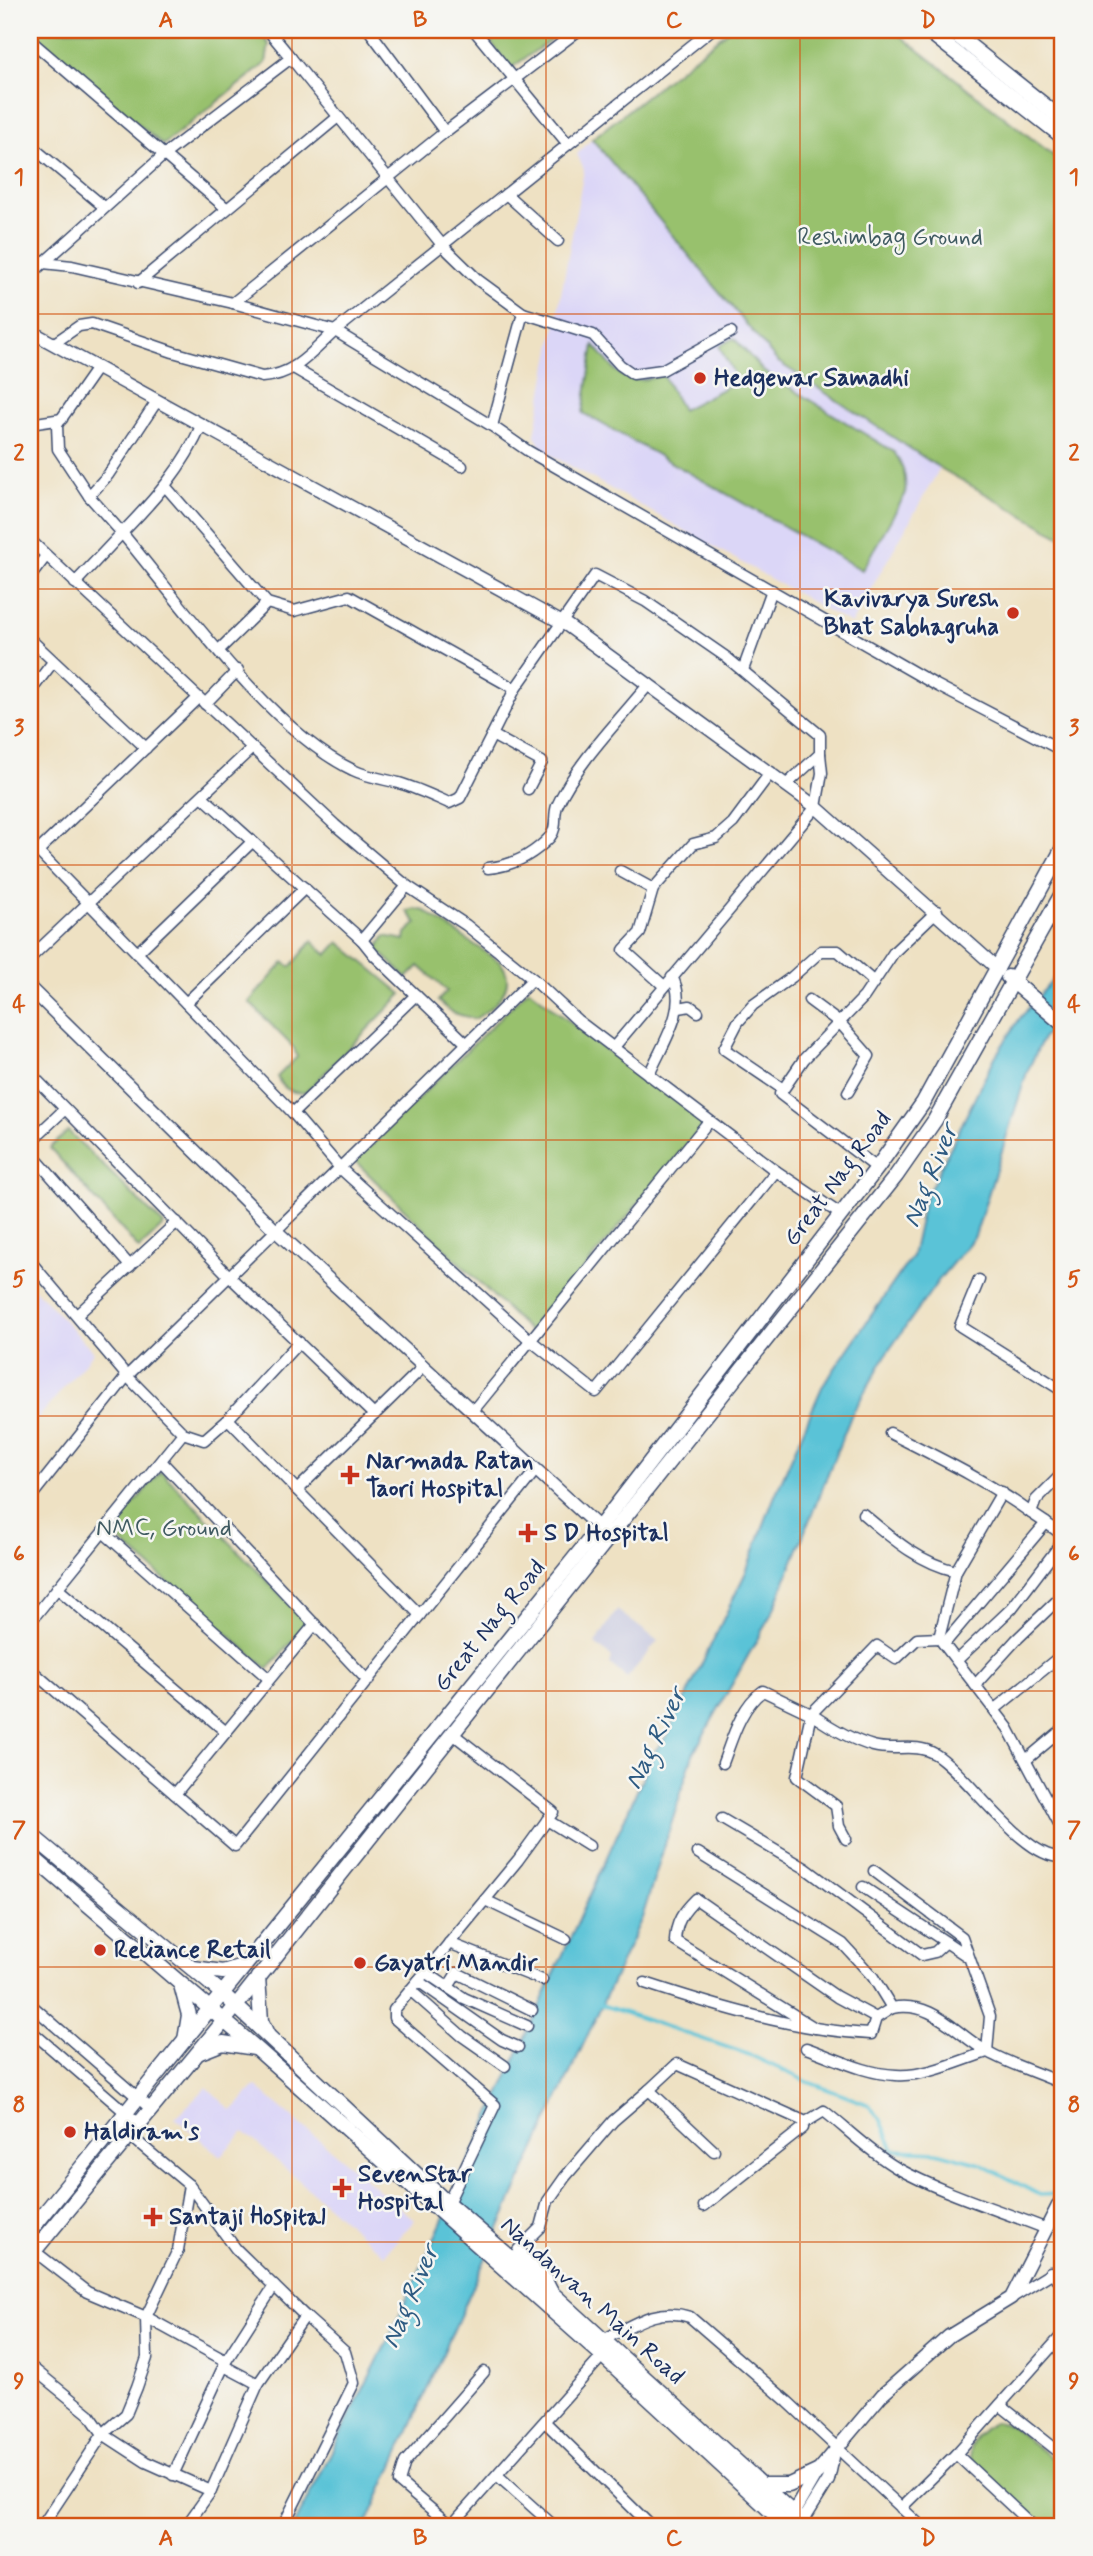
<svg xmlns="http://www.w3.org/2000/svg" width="1093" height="2556" font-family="Mynerve,sans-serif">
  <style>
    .built { fill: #dbd6f7 }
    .industrial { fill: #c1c2dd }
    .green { fill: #98c16d; stroke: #5a7866; stroke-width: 2 }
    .water { fill: #5ac3d7; stroke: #3a799a; stroke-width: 2 }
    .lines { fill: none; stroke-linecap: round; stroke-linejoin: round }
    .stream { stroke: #5ac3d7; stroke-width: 3.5 }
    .minor-casing { stroke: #3b4a6d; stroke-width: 13 }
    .tertiary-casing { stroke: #3b4a6d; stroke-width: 15 }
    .secondary-casing { stroke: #3b4a6d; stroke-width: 17 }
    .minor { stroke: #fff; stroke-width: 10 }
    .tertiary { stroke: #fff; stroke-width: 12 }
    .secondary { stroke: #fff; stroke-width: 14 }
    .grid { fill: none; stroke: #d45514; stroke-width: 2; stroke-opacity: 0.55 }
    .poi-dot { fill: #c8321e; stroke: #f6f6f2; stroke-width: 2.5 }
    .labels { text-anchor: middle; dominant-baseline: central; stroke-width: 5; stroke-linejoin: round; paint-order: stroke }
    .park-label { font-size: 24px; fill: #405b62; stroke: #f6f6f2 }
    .poi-label { font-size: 24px; font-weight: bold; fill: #1b2f5e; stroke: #f6f6f2; text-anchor: start }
    .street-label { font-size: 24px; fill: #1b2f5e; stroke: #f6f6f2 }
    .water-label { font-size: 26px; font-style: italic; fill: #2e5b82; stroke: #f6f6f2 }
    .neatline { fill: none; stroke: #d45514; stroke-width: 2.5 }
    .grid-label { font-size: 23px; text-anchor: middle; font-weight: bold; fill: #d45514 }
  </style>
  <rect width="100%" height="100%" fill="#f6f6f2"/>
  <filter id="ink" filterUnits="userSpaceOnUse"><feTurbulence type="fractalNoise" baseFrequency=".0143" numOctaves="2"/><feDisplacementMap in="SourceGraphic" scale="14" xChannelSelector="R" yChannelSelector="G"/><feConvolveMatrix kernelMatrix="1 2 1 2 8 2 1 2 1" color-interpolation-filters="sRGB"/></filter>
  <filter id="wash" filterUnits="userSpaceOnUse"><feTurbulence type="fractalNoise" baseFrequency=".00686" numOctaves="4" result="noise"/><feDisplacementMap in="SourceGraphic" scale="28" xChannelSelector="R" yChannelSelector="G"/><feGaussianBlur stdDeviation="1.57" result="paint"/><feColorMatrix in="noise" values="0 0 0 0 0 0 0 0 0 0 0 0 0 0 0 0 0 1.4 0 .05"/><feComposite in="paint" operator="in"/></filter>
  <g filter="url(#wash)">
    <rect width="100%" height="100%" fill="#eee1c3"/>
    <g class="built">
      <polygon points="592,139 777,361 940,468 851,624 542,450 535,435 584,170 577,154"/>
      <polygon points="30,1284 94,1352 30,1428"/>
      <polygon points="255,2086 415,2220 384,2255 244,2132 220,2156 175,2118 207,2087 232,2111"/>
    </g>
    <polygon class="industrial" points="617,1610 658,1641 627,1678 610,1664 612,1657 595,1644"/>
    <g class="green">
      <polygon points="43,30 257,30 269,44 266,63 163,145 30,33"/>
      <polygon points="481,30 565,30 511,68"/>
      <polygon points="729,30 893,30 1063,163 1063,538 940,468 777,361 592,139"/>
      <path d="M734,338L763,371L894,452C904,465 907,479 905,495L862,570L583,413L594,345C620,375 622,388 663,375L682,410L738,381L719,346Z"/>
      <path d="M416,909L425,911L500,962C519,985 496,1006 475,1019L453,1013L438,1001L447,991L419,966L407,978L377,949L385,936L405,940L406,933L417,923L407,911Z"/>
      <path d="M312,941L327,955L339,942L402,994L306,1092C293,1095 282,1088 277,1077L297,1057L294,1048L249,1002L284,962L291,967Z"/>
      <polygon points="529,989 596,1043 706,1122 531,1333 355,1161"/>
      <polygon points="68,1131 164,1225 139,1249 50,1148"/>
      <polygon points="161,1471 308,1623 268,1669 110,1532"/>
      <path d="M995,2422L1009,2425L1063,2467V2526H1042L971,2460C965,2444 982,2429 995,2422Z"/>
    </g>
    <polygon class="water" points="1063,968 1063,1017 1043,1038 1027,1072 975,1236 941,1277 887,1353 851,1416 773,1611 693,1754 642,1918 531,2157 366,2526 294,2526 390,2336 655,1751 668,1734 746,1572 774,1498 822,1387 912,1256 924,1201 995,1057 1020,1018"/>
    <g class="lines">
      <polyline class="stream" points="599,2004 750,2055 808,2082 867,2104 880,2118 894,2150 937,2152 981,2164 1040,2195 1061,2194"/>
    </g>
  </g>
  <g filter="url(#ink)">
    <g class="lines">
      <defs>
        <g id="minor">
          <polyline points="369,30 445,132"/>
          <polyline points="474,30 568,144"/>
          <polyline points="30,40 226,208"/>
          <polyline points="30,145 103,206"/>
          <polyline points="506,194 558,241"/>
          <polyline points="30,251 43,263 72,266 233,303 335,331 711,30"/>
          <polyline points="30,275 165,154 291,58 268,30"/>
          <polyline points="138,283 338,117"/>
          <polyline points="233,303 445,132 579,30"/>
          <polyline points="523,313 593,335 620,365 633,374 662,370 731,332"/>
          <path d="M53,344L79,326L92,324L173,352L262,377C295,375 312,352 335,331L492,426L523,313L478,280L443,246L291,58"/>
          <polyline points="97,368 57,425 58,449 89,496 108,475 157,401"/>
          <polyline points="295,369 462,466"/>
          <polyline points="30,424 62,419"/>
          <path d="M202,424C183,468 155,499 122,533C180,603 272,732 353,770C367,777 384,779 399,783C416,788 433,796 449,803L460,798L492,735"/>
          <polyline points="492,426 528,451 936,685 1063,751"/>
          <polyline points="166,487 267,603 294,611 349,596 515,689"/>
          <polyline points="30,540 335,825 407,886 466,925 533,979 577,1020 776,1171 840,1214"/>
          <polyline points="30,577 46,556"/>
          <polyline points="75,583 122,533 89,496"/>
          <polyline points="30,639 146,748"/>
          <polyline points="219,650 267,603"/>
          <polyline points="743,670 772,590"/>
          <polyline points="30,692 53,662"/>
          <polyline points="205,704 238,670"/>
          <polyline points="528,789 542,762 492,735 515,689 595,575 645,601 726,657 820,735 820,754 787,784"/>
          <polyline points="203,797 362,940 374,955 467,1044"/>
          <polyline points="30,843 293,1113 341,1169 530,1340 596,1392 776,1171"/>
          <polyline points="38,851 198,698"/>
          <path d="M488,868C512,866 533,855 550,837C558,827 553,817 557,806C575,765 620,719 649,684"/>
          <polyline points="620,871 653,889"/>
          <polyline points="362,940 407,886"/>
          <polyline points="137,953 252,842"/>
          <polyline points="30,958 252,748"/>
          <polyline points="663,985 624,950 640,933 653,889 693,844 716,838 733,823 771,772"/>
          <polyline points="809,1000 840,1023 869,1056 848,1092"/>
          <polyline points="186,1003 305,888"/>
          <polyline points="679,1008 690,1006 698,1012"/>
          <polyline points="614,1047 816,807 822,773 820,754"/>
          <polyline points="30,1073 229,1276 374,1415 297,1490 420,1615"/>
          <path d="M649,1075C661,1046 690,1007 672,977"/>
          <polyline points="783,1089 724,1049 738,1022 753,1005 792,977 821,951 838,951 874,982"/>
          <polyline points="293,1113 416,995"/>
          <polyline points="30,1142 65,1109"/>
          <polyline points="30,1152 130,1266"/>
          <polyline points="877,1168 780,1094 804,1059 864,997 894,952 937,911"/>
          <polyline points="30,1261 127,1376 183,1433 30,1622"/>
          <polyline points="979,1280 960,1326 1063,1391"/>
          <polyline points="77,1315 177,1222"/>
          <polyline points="472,1412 709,1121"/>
          <polyline points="374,1415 423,1367"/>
          <polyline points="228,1419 299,1342"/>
          <polyline points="183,1433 204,1440 228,1419 297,1490"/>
          <path d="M890,1433C939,1458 987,1481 1031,1513"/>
          <polyline points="161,1461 368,1681"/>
          <polyline points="1002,1492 956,1571 939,1638 1008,1728 1063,1831"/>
          <polyline points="30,1498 127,1376 533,979"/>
          <path d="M863,1514C892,1538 918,1562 956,1571"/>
          <polyline points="1046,1523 1063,1535"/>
          <polyline points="103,1532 269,1679"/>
          <polyline points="57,1588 226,1732"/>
          <polyline points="944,1644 1046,1523 1031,1513 1036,1500 1063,1473"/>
          <polyline points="957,1660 1012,1608 1063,1541"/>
          <polyline points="30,1669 235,1846 535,1471"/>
          <polyline points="977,1683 1016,1640 1063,1595"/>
          <polyline points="995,1709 1063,1654"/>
          <polyline points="1026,1760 1063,1729"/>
          <path d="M723,1763C732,1739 741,1706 763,1691L811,1714L877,1646L896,1659L917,1639L939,1638"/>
          <polyline points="175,1794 315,1624"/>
          <polyline points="722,1819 805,1868 922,1955 935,1952 946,1942"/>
          <polyline points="547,1820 589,1846"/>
          <path d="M846,1839L839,1826L836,1806L797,1777L811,1714C830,1727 851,1740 873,1746C895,1752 915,1742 935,1754C966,1772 1024,1861 1063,1857"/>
          <path d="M698,1853L843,1944L873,1977L892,2008C934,2000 955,2034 988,2052C1011,2065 1039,2073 1063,2084"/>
          <polyline points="863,1887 967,1956"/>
          <polyline points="485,1900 566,1939"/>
          <polyline points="449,1943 542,1980"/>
          <polyline points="425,1972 464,1998 527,2026"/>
          <polyline points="418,1981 502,2040 518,2047"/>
          <path d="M645,1983C718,2007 794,2030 871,2034L876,2018"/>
          <polyline points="448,1987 457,1973 532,2010"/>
          <polyline points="410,1990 462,2036 505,2066"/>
          <polyline points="30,2004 151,2109"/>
          <path d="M815,2028L675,1941C676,1921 683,1912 696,1899L837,1997L876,2018L892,2008"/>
          <polyline points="30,2030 139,2124"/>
          <path d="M806,2048C835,2058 865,2074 896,2075C926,2077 959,2061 987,2052L990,2016L962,1937L874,1871"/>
          <path d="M649,2090L677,2064L806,2122L824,2111C848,2130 871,2153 897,2168C944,2194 997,2209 1047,2229"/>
          <polyline points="189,2185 236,2249 305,2316 258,2384"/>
          <polyline points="448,2203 495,2105 394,2018 394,2010 518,1860 553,1812 453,1734"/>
          <polyline points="704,2206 803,2128"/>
          <polyline points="34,2251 87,2292 146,2317 226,2361 173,2475"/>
          <polyline points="1050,2272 1063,2283"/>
          <polyline points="554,2294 542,2270 518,2250 541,2227 548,2201 565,2177 613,2121 649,2090 714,2151"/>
          <polyline points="1011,2298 1063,2266"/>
          <path d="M603,2340C633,2325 657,2306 690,2317L788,2402L921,2526"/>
          <polyline points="226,2361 274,2286"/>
          <polyline points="30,2366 89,2414 103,2434 126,2414 137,2387 147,2358 146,2317 178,2250 189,2185 116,2124"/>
          <polyline points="1000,2405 1063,2455"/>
          <polyline points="545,2422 651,2526"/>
          <polyline points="497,2475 554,2526"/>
          <polyline points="211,2491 258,2384 224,2366"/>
          <polyline points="901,2508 956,2454"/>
          <polyline points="42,2526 103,2434 146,2462 211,2491 186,2526"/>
          <polyline points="283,2526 354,2383 345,2352 305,2316"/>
          <polyline points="451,2526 606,2352"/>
          <polyline points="451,2526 399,2482 405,2462 484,2372"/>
          <polyline points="1033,2526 956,2454 1063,2334"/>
        </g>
        <g id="tertiary">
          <polyline points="30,331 568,626 816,807 998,969"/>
          <polyline points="30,988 276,1231 606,1534"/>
          <polyline points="792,2515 817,2472 882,2395 949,2336 1011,2298 1063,2196"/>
          <polyline points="802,2522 828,2480 833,2457"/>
        </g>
        <g id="secondary">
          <polyline points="927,30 1063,137"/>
          <polyline points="950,30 1063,120"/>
          <polyline points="1008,977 1063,1024"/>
          <polyline points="30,1834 223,1994 444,2200 555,2296 807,2526"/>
          <polyline points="30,1855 256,2048 603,2356 787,2526"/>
          <polyline points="193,1968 223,1972 245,1965"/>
          <polyline points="258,1977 261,2021 267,2034"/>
          <polyline points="181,1985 189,2015 185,2040"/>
          <polyline points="200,2052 223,2043 255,2048"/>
          <polyline points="30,2231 599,1528 877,1168 923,1103 1063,848"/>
          <polyline points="30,2256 224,2021 896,1176 935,1120 1063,892"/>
          <polyline points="760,2485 789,2485 817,2472"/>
        </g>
      </defs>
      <use href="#minor" class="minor-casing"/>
      <use href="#tertiary" class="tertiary-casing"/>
      <use href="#secondary" class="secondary-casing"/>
      <use href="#minor" class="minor"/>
      <use href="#tertiary" class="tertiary"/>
      <use href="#secondary" class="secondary"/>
    </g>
  </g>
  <path class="grid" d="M292,30V2526M546,30V2526M800,30V2526M30,314H1063M30,589H1063M30,865H1063M30,1140H1063M30,1416H1063M30,1691H1063M30,1967H1063M30,2242H1063"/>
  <g class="poi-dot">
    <circle cx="700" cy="378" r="7"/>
    <circle cx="1013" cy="613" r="7"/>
    <path d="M346.5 1464.5h7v7h7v7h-7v7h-7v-7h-7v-7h7z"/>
    <path d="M524.5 1522.5h7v7h7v7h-7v7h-7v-7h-7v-7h7z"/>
    <circle cx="100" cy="1950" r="7"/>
    <circle cx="360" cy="1963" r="7"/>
    <circle cx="70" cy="2132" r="7"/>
    <path d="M338.5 2177.5h7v7h7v7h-7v7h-7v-7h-7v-7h7z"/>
    <path d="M149.5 2206.5h7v7h7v7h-7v7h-7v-7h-7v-7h7z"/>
  </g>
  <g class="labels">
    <g class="park-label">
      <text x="890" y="237">Reshimbag Ground</text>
      <text x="164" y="1528">NMC, Ground</text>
    </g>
    <g class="poi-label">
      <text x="714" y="378">Hedgewar Samadhi</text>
      <text x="999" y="599" text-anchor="end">Kavivarya Suresh<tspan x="999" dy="28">Bhat Sabhagruha</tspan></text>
      <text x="366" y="1461">Narmada Ratan<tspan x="366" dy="28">Taori Hospital</tspan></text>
      <text x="544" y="1533">S D Hospital</text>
      <text x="114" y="1950">Reliance Retail</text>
      <text x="374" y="1963">Gayatri Mandir</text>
      <text x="84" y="2132">Haldiram's</text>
      <text x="358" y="2174">SevenStar<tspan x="358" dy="28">Hospital</tspan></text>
      <text x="169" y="2217">Santaji Hospital</text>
    </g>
    <g class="street-label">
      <text transform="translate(838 1179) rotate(-53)">Great Nag Road</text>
      <text transform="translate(490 1626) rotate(-51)">Great Nag Road</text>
      <text transform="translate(592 2301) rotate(42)">Nandanvan Main Road</text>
    </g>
    <g class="water-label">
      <text transform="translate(931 1176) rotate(-68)">Nag River</text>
      <text transform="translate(656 1739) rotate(-64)">Nag River</text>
      <text transform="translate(411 2297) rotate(-67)">Nag River</text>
    </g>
  </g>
  <rect width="1093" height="2556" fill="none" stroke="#f6f6f2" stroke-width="77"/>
  <rect x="38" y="38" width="1016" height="2480" class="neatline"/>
  <g class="grid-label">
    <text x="166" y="27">A</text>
    <text x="420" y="27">B</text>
    <text x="674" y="27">C</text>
    <text x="928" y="27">D</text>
    <text x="19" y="184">1</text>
    <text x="1074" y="184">1</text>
    <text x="19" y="460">2</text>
    <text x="1074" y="460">2</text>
    <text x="19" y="735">3</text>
    <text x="1074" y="735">3</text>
    <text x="19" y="1011">4</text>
    <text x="1074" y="1011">4</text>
    <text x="19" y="1286">5</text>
    <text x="1074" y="1286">5</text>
    <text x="19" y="1561">6</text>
    <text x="1074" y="1561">6</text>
    <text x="19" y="1837">7</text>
    <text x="1074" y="1837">7</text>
    <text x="19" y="2112">8</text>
    <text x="1074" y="2112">8</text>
    <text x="19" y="2388">9</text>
    <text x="1074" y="2388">9</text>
    <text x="166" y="2545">A</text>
    <text x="420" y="2545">B</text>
    <text x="674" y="2545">C</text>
    <text x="928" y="2545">D</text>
  </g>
</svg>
